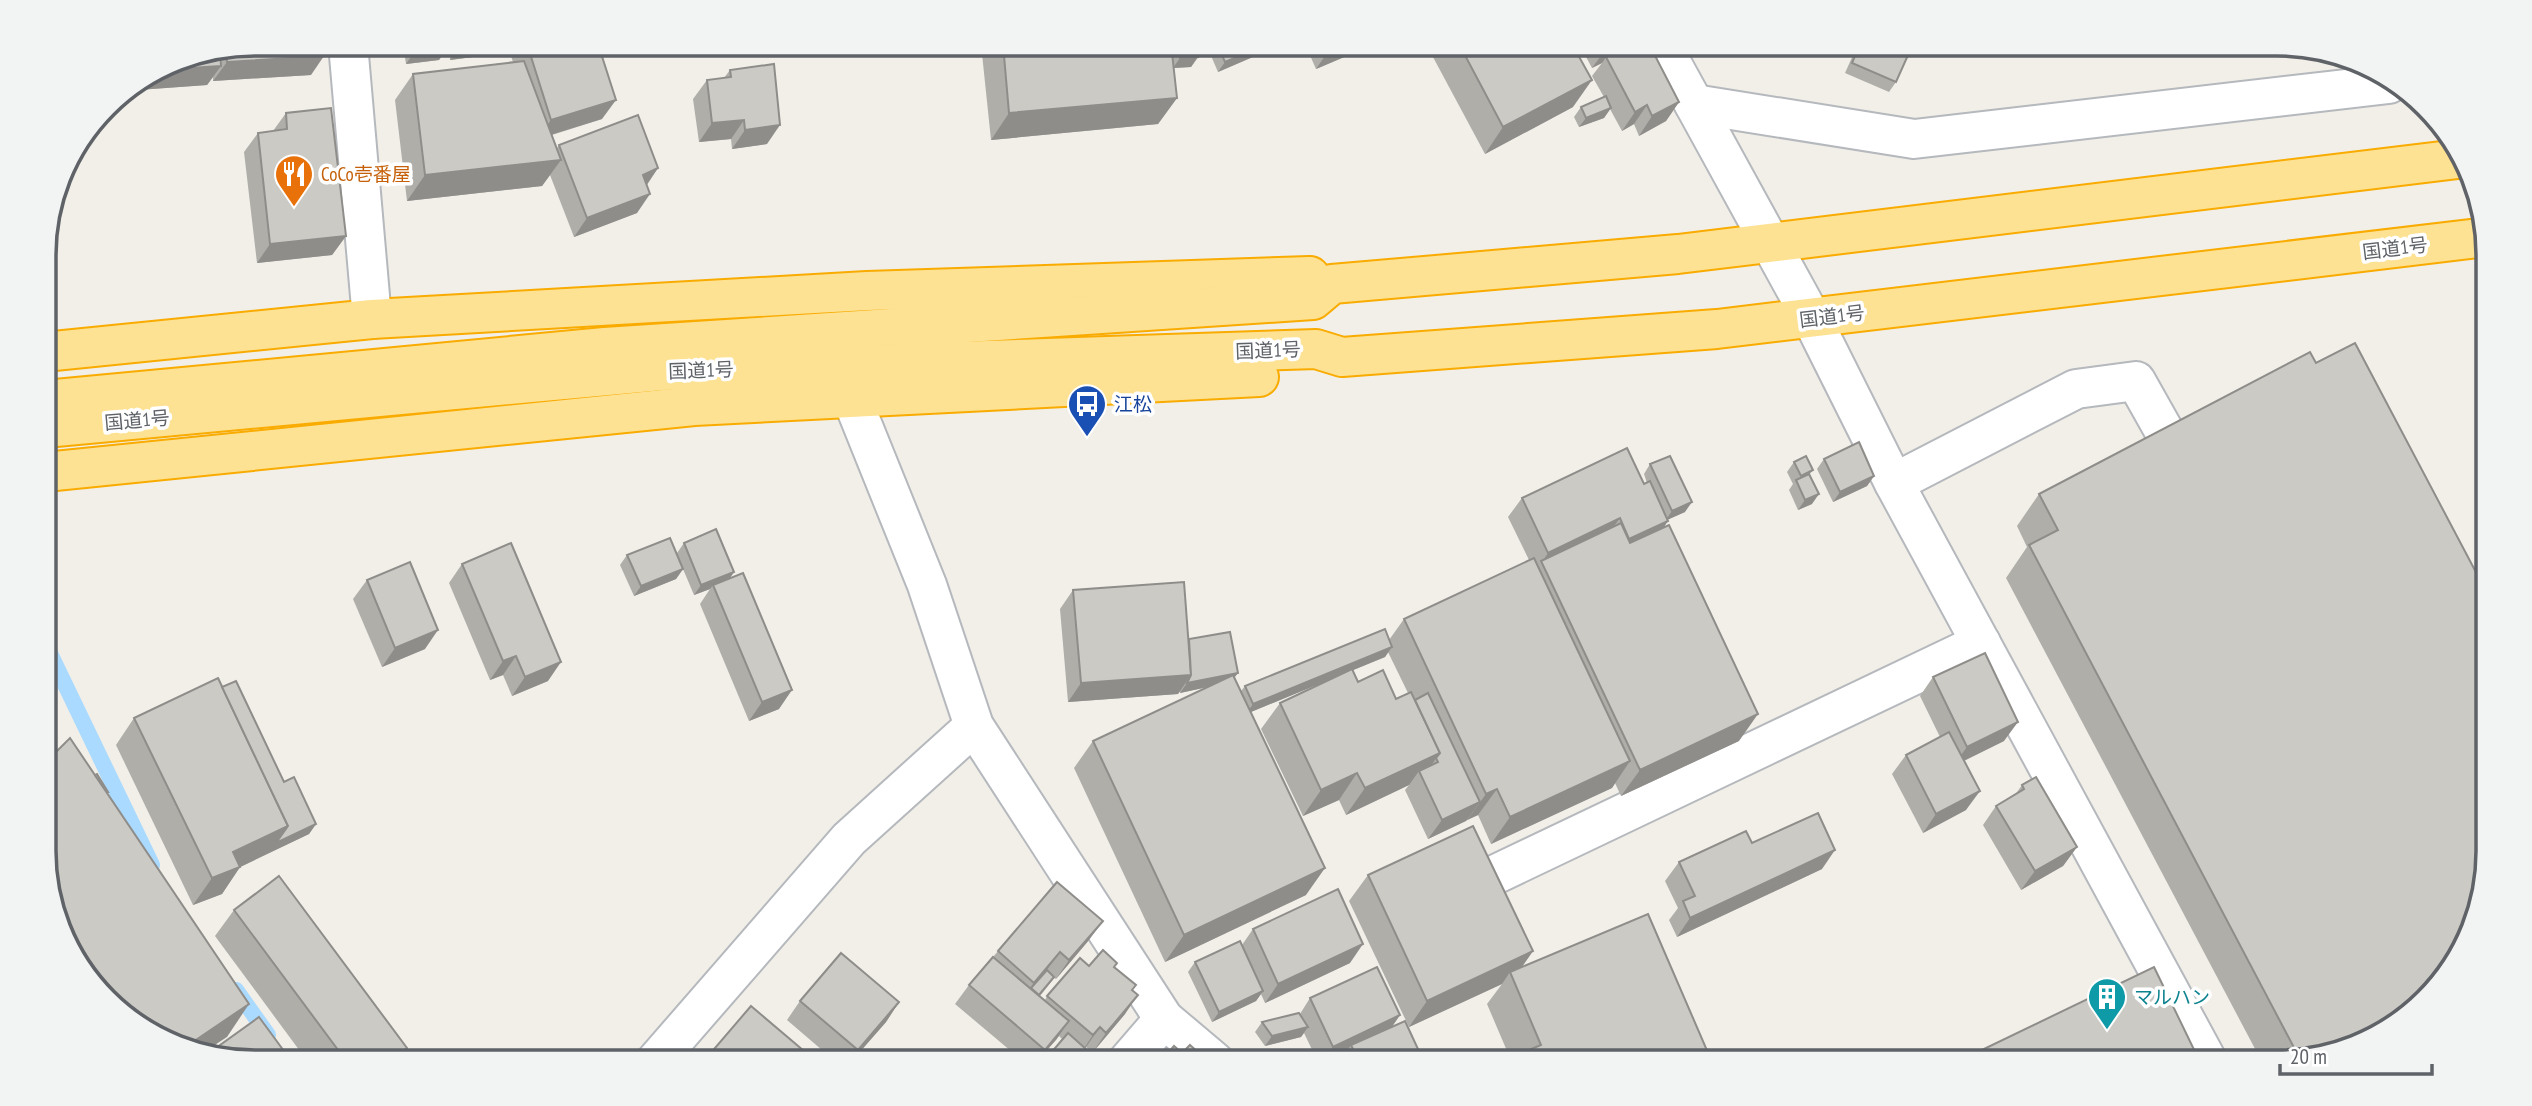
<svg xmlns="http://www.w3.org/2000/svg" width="2532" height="1106" font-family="'PT Sans Narrow','Noto Sans JP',sans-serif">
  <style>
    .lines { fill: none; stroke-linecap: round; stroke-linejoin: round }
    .stream { stroke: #aadaff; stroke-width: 16 }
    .minor-casing { stroke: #b5b8bc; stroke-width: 42 }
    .highway-casing { stroke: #f9ab00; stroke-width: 42 }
    .minor { stroke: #fff; stroke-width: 38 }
    .highway { stroke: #fde293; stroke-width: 38 }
    .wall { fill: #afaea9; fill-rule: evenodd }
    .shaded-wall { fill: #8f8d8a }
    .building { fill: #cccac5; stroke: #8f8d8a; stroke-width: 2 }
    .labels { text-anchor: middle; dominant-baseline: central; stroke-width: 7; stroke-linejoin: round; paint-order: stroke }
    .food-label { font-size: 19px; fill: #c56008; stroke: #fff; text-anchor: start }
    .street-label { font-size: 19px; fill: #5f6368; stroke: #fff }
    .transit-label { font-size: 19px; fill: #164399; stroke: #fff; text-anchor: start }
    .culture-label { font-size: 19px; fill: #0d838f; stroke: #fff; text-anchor: start }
    .rim { fill: none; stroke: #5f6368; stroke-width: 3.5 }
  </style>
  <rect width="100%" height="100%" fill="#f1efe8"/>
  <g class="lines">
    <g class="stream">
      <polyline points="45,643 152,865"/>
      <polyline points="236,990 268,1035"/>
    </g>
    <defs>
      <g id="minor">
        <polyline points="348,44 372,319"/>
        <polyline points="1661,44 1812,319 1894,483 2208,1062"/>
        <polyline points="1694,104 1914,139 2389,84"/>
        <polyline points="852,399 927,585 974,726 1164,1019 1215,1062"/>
        <polyline points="1894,483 2076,389 2136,381 2172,445"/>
        <polyline points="1488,878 1981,643"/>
        <polyline points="655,1062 849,839 974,726"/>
        <polyline points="1127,1062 1164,1019"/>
      </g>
      <g id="highway">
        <polyline points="44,352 372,319 867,291 1310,276"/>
        <polyline points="45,400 605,347 1313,300 1332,284 1678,254 2458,159"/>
        <polyline points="45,428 661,371 1316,349 1342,357 1717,329 2487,237"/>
        <polyline points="45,472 694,406 1259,377"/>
      </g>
    </defs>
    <use href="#minor" class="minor-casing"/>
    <use href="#highway" class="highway-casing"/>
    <use href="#minor" class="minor"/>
    <use href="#highway" class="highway"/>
  </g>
  <g class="wall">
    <polygon points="255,44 311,75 213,81 213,77 207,85 124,91 174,60"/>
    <polygon points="403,44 503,44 496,54 450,60 449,46 439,60 406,64"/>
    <polygon points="507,44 598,44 602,119 552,135 557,148 559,145 658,168 647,185 637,213 574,237 550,175 542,186 407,201 395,100 413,74 513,62"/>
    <polygon points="981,44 1197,44 1198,57 1191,67 1174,68 1177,98 1158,124 991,140"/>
    <polygon points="1206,44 1282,44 1281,45 1218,72"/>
    <polygon points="1305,44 1375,44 1316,69"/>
    <polygon points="1426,44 1572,44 1573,107 1485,154"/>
    <polygon points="1579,44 1649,44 1679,102 1666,121 1639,136 1634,124 1622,131 1610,109 1604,118 1579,127 1574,117 1581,107 1604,97 1592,76 1602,63 1592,68"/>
    <polygon points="1858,44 1913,44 1896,82 1889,92 1845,73"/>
    <polygon points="730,70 767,144 732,149 731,139 699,142 693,99 707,80 724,78"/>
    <polygon points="286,113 346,236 332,255 257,263 244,152 258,133 273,131"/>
    <polygon points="2316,363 2395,1026 2291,1062 2262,1062 2006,578 2027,547 2017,526 2039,494"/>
    <polygon points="1824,459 1874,476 1867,486 1833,502 1817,469"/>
    <polygon points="1794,462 1813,470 1809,475 1812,504 1798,510 1789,490 1793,484 1787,472"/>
    <path d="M1650,464L1685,512L1668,519L1664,528L1739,741L1621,796L1615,783L1612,788L1491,844L1478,815L1428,839L1405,790L1409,785L1346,815L1339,800L1303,816L1261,729L1280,703L1327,680L1251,712L1306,895L1165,962L1074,768L1093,741L1207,687L1180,693V691L1178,694L1068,702L1060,609L1073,590L1189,639L1238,673L1234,677L1241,691L1245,686L1389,640L1404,619L1529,560L1508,517L1522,498L1644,484L1647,483L1644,474ZM1388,652L1408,693L1396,699L1358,682L1353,670L1385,657Z"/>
    <polygon points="684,543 734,572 730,578 779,709 749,721 700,604 710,589 694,595 683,569 676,579 634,596 620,565 627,555 677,553"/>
    <polygon points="462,564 548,681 512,696 503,675 490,680 449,583"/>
    <polygon points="367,580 425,649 382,667 353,599"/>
    <polygon points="1933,677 2004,741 1964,761 1966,810 1923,833 1892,774 1906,755 1940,737 1920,696"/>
    <polygon points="222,687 284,782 316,824 309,834 240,867 222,894 193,905 116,745 134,718"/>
    <polygon points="2022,785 2077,847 2063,866 2021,890 1983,825 1996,806 2015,795"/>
    <polygon points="1752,843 1822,869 1677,937 1669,920 1678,908 1665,881 1679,862"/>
    <polygon points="1368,875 1533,951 1522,967 1712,1062 1510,1058 1487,1004 1502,984 1409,1027 1349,901"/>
    <polygon points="1057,882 1089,940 1056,979 1054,978 1040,996 1045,1000 1047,996 1089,966 1114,967 1132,991 1125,1014 1093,1052 1086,1047 1085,1048 1093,1062 1043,1062 1062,1039 1059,1036 1037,1062 1024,1062 955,1004 969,985"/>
    <polygon points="234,910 398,1062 308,1062 215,936"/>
    <polygon points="1253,929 1350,963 1265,1003 1261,994 1256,1001 1212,1022 1188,972 1195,962 1242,945"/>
    <polygon points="1310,998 1400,1015 1392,1027 1424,1062 1332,1062 1343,1058 1345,1054 1328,1062 1318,1062 1304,1033 1301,1037 1265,1046 1255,1032 1262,1022 1300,1014"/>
    <polygon points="800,1001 899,1002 886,1022 851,1062 836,1062 787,1020"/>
  </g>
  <g class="shaded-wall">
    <polygon points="427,44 450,44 439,60 406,64 419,45"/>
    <polygon points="462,44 503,44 496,54 450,60"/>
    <polygon points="678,44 725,44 674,50"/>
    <polygon points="1268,44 1282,44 1281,45 1218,72 1225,62"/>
    <polygon points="1344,44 1375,44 1316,69 1329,50"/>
    <polygon points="1615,44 1631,44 1606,57 1602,63 1592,68 1606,49"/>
    <polygon points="2059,44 2115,44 2106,56"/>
    <polygon points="324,56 311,75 213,81 227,62"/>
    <polygon points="1198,57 1191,67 1173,68 1180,58"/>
    <polygon points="221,66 207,85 124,91 157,70"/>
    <polygon points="1592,80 1573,107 1485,154 1503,127"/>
    <polygon points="1177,98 1158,124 991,140 1009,113"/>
    <polygon points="616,100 602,119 537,139 551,120"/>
    <polygon points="1679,102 1666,121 1639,136 1652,116"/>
    <polygon points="1647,105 1634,124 1622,131 1635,112"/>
    <polygon points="1611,108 1604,118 1579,127 1586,118"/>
    <polygon points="744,120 731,139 699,142 712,123"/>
    <polygon points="780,125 767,144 732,149 745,130"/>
    <polygon points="561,160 542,186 407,201 425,175"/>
    <polygon points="658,168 645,187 643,175"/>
    <polygon points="650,194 637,213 574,237 587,218"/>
    <polygon points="346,236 332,255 257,263 270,244"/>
    <polygon points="1874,476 1867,486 1833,502 1840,492"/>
    <polygon points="1819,494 1812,504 1798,510 1805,500"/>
    <polygon points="1692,502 1685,512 1665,521 1672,511"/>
    <polygon points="1620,518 1606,537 1542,562 1548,553"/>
    <polygon points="1668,521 1655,540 1616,558 1629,539"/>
    <polygon points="683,569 676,579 634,596 641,586"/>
    <polygon points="734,572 727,582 713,585 710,589 694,595 701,585"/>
    <polygon points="438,630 425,649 382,667 395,648"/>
    <polygon points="1392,647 1385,657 1246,714 1253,704"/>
    <polygon points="516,656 503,675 490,680 503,661"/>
    <polygon points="561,662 548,681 512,696 525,677"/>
    <polygon points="1238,673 1231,682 1180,693 1187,683"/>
    <polygon points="1191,675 1178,694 1068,702 1081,683"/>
    <polygon points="792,690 779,709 749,721 762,702"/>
    <polygon points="1758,714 1739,741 1621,796 1640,770"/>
    <polygon points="2018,722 2004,741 1953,766 1967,747"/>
    <polygon points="55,739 45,754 45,740"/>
    <polygon points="1440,753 1422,778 1419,771 1409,785 1346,815 1365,788"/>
    <polygon points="1630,761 1612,788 1491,844 1510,817"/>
    <polygon points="1357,773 1339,800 1303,816 1321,790"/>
    <polygon points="1497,789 1478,815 1467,820 1486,794"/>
    <polygon points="1980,791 1966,810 1923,833 1936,814"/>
    <polygon points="1480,802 1466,821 1428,839 1442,820"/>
    <polygon points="316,824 309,834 236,869 240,867 222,894 193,905 212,878 233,852 288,826"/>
    <polygon points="2077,847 2063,866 2021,890 2035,871"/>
    <polygon points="1835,850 1822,869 1677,937 1690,918"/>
    <polygon points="1325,868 1306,895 1165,962 1184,935"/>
    <polygon points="1103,921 1089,940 1056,979 1069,960"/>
    <polygon points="1363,944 1350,963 1265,1003 1278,984"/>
    <polygon points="1533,951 1514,978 1510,972 1502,984 1409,1027 1427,1001"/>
    <polygon points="1060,952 1046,971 1020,1002 1034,983"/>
    <polygon points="1263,991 1256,1001 1212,1022 1219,1012"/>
    <polygon points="1138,995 1125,1014 1093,1052 1106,1033"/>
    <polygon points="899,1002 886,1022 851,1062 850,1062 858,1050"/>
    <polygon points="249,1004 227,1037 204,1052 184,1048"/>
    <polygon points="1400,1015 1386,1035 1351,1045 1345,1054 1328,1062 1322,1062 1333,1047"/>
    <polygon points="1069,1021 1056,1040 1036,1062 1045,1050"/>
    <polygon points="1100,1027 1086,1047 1080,1054 1093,1035"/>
    <polygon points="1308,1027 1301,1037 1265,1046 1272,1036"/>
    <polygon points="407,1048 398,1062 389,1062"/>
  </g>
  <g class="building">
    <polygon points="255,44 323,44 324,56 227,62 226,50"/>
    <polygon points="527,44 598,44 616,100 551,120"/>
    <polygon points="1003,44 1171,44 1177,98 1009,113"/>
    <polygon points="1179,44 1197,44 1198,57 1180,58"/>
    <polygon points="1217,44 1268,44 1225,62"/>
    <polygon points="1326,44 1344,44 1329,50"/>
    <polygon points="1459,44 1572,44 1592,80 1503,127"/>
    <polygon points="1603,44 1615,44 1606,49"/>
    <polygon points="1631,44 1649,44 1679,102 1652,116 1647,105 1635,112 1606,57"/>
    <polygon points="1860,44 1913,44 1896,82 1852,63"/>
    <polygon points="220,51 221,66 157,70 174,60"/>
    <polygon points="524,61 561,160 425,175 413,74"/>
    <polygon points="774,64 780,125 745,130 744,120 712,123 707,80 731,77 730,70"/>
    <polygon points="1606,96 1611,108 1586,118 1581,107"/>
    <polygon points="331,108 346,236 270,244 258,133 287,129 286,113"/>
    <polygon points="638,115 658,168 643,175 650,194 587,218 559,145"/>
    <polygon points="2355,343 2488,595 2488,852 2472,932 2444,980 2395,1026 2300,1059 2029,545 2058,530 2039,494 2310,352 2316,363"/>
    <polygon points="1859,442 1874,476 1840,492 1824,459"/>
    <polygon points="1627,448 1644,484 1650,481 1668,521 1629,539 1620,518 1548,553 1522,498"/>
    <polygon points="1670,456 1692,502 1672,511 1650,464"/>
    <polygon points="1806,456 1813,470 1801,476 1794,462"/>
    <polygon points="1809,474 1819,494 1805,500 1796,480"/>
    <polygon points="1621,523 1630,543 1669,525 1758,714 1640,770 1541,561"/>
    <polygon points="716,529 734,572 701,585 684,543"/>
    <polygon points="670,538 683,569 641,586 627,555"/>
    <polygon points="511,543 561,662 525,677 516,656 503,661 462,564"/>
    <polygon points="1534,558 1630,761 1510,817 1497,789 1486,794 1404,619"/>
    <polygon points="410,562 438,630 395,648 367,580"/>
    <polygon points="743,573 792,690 762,702 713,585"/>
    <polygon points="1184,582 1191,675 1081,683 1073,590"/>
    <polygon points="1385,629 1392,647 1253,704 1245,686"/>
    <polygon points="1230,632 1238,673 1187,683 1191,675 1189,639"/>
    <polygon points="45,637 48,637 55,739 45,740"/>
    <polygon points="1985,653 2018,722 1967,747 1933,677"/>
    <polygon points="1352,669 1358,682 1383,670 1396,699 1411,692 1440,753 1365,788 1357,773 1321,790 1280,703"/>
    <polygon points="1233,675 1325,868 1184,935 1093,741"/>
    <polygon points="218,678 288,826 233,852 240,867 212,878 134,718"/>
    <polygon points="236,681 284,782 294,777 316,824 276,843 288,826 222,687"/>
    <polygon points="1428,693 1480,802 1442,820 1419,771 1438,762 1436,758 1440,753 1415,700"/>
    <polygon points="1949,732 1980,791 1936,814 1906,755"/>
    <polygon points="70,738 249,1004 184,1048 174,1046 88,980 46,879 45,763"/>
    <polygon points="97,774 108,792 107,792 95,775"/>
    <polygon points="2036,777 2077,847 2035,871 1996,806 2024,789 2022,785"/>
    <polygon points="1818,813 1835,850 1690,918 1683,901 1695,896 1679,862 1746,831 1752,843"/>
    <polygon points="1473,826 1533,951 1427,1001 1368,875"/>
    <polygon points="279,876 407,1048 389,1062 347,1062 234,910"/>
    <polygon points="1057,882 1103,921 1069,960 1060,952 1034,983 998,951"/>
    <polygon points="1338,889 1363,944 1278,984 1253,929"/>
    <polygon points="1648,914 1712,1062 1500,1062 1541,1045 1510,972"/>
    <polygon points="1240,941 1263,991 1219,1012 1195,962"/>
    <polygon points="1103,950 1117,963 1114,967 1136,985 1132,990 1138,995 1106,1033 1100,1027 1093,1035 1047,996 1080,958 1089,966"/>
    <polygon points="841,953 899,1002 858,1050 800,1001"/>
    <polygon points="993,957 1069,1021 1045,1050 969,985"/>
    <polygon points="1377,967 1400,1015 1333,1047 1310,998"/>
    <polygon points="2154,967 2200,1062 1957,1062"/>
    <polygon points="1047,970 1054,977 1039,995 1031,988"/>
    <polygon points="751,1006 817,1062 703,1062"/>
    <polygon points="1299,1013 1308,1027 1272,1036 1262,1022"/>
    <polygon points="259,1017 292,1062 255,1062 209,1053"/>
    <polygon points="1405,1021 1424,1062 1359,1062 1351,1045"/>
    <polygon points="1068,1033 1096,1058 1092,1062 1046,1062 1044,1061"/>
    <polygon points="1190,1045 1209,1062 1160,1062 1174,1046 1182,1053"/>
    <polygon points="933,1051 946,1062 922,1062"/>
    <polygon points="1342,1057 1345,1062 1332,1062"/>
  </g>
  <defs>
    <symbol id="restaurant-pin" viewBox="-11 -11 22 30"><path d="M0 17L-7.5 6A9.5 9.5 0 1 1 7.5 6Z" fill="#e8710a" stroke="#fff"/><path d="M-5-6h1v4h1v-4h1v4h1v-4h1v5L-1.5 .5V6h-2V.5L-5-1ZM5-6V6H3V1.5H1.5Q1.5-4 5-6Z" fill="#fff"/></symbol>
    <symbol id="bus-pin" viewBox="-11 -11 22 30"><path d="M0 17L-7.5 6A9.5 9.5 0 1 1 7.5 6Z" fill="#1a4fb4" stroke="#fff"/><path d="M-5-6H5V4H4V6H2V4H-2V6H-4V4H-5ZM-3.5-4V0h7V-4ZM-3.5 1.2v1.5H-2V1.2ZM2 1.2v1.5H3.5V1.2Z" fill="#fff"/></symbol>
    <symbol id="building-pin" viewBox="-11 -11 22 30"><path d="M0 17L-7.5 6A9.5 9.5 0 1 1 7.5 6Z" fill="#0f9aa8" stroke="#fff"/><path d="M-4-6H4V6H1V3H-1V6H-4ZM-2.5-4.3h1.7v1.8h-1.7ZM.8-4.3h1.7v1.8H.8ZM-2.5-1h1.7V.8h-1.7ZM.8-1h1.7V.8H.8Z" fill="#fff"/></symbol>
  </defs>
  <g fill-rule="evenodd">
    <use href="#restaurant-pin" x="272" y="152" width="44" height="60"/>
    <use href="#bus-pin" x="1065" y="382" width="44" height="60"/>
    <use href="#building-pin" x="2085" y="975" width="44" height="60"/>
  </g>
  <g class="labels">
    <g class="food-label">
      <text x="321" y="174">CoCo壱番屋</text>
    </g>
    <g class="street-label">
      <text transform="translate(2395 248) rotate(-7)">国道1号</text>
      <text transform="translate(1832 316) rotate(-7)">国道1号</text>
      <text transform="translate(1268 350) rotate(-2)">国道1号</text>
      <text transform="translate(701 370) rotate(-2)">国道1号</text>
      <text transform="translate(137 420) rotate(-5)">国道1号</text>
    </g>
    <g class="transit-label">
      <text x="1114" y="404">江松</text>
    </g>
    <g class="culture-label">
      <text x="2134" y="997">マルハン</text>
    </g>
  </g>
  <path d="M0 0H2532V1106H0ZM255 56H2277A199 199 0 0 1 2476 255V851A199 199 0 0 1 2277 1050H255A199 199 0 0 1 56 851V255A199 199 0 0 1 255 56Z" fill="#f2f3f3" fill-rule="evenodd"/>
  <path class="rim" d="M255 56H2277A199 199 0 0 1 2476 255V851A199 199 0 0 1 2277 1050H255A199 199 0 0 1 56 851V255A199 199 0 0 1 255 56Z"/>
  <path d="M2280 1064v10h152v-10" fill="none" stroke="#5f6368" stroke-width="3.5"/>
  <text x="2290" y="1064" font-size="21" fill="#5f6368" stroke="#ffffff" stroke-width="5" paint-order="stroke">20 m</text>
</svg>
